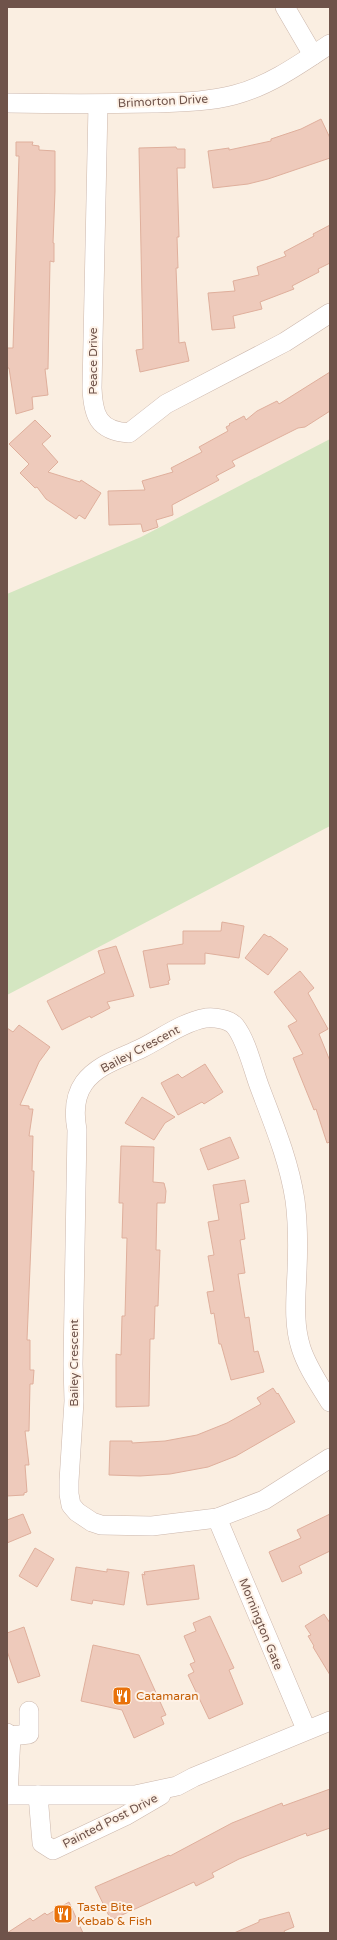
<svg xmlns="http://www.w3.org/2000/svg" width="337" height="1940" font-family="'Varela Round',sans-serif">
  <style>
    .green { fill: #d4e6c1 }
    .building { fill: #eecabb; stroke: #dfaf9c }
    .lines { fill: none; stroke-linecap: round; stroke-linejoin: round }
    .minor-casing { stroke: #ccb7ac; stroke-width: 20 }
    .minor { stroke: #fff; stroke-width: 19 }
    .labels { text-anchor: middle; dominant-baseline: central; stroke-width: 4; stroke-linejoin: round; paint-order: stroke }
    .street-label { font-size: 12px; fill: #6f534a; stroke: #fef2e7 }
    .food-label { font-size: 12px; fill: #c56008; stroke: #fef2e7; text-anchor: start }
  </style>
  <rect width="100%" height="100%" fill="#faeee1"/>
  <polygon class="green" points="330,439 330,826 7,995 7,594 141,537"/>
  <g class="building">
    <polygon points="321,119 330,138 330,158 268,179 248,184 213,188 208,151 229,148 229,150 271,141 271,139 301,129"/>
    <polygon points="16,142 33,142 32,145 39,146 39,150 55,151 55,191 53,243 54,243 54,262 50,261 48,369 45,369 48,395 32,397 33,409 16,414 9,368 7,368 7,348 13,348 19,156 16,156"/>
    <polygon points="176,147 177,149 185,149 185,168 177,168 179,237 177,237 178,268 176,268 179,343 185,342 189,361 140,372 136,350 143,349 139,148"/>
    <polygon points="330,225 330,263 318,269 319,272 292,286 294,289 260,302 262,309 233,316 235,328 212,330 208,293 235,291 233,281 259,275 257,267 286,256 284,252 314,236 313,234"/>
    <polygon points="330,372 330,411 305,427 298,428 232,461 235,466 216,476 219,480 172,505 173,515 156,520 158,527 143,532 141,524 109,525 108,491 145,490 142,481 173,472 171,468 202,452 199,447 228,431 226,427 230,425 229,424 244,416 246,420 257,411 277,401 279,404"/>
    <polygon points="35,420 51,436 42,444 58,462 48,472 80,482 81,480 101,493 85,519 79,515 76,519 46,499 37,487 35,488 20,473 29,464 9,444"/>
    <polygon points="222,922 244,926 239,958 205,953 205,964 167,964 170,980 168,981 169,984 150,988 143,951 183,944 183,931 221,931"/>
    <polygon points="264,934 269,937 270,936 288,949 268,975 245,958"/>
    <polygon points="116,946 134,996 107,1002 110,1008 91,1018 90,1016 62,1030 47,1001 105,973 98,951"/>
    <polygon points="300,971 314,988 308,993 328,1029 319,1034 330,1061 330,1142 327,1143 316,1109 314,1110 293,1058 303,1054 288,1026 297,1021 274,992"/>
    <polygon points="19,1025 50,1047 39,1062 20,1105 29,1106 29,1109 33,1109 29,1136 33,1136 32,1171 34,1171 27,1340 30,1340 30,1370 34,1370 33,1384 30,1384 29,1431 25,1431 29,1465 25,1465 27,1492 24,1493 24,1495 7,1496 7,1028 13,1032"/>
    <polygon points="205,1064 223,1092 204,1104 202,1102 178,1115 161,1083 178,1074 182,1078"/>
    <polygon points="142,1097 175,1117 165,1123 154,1140 125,1123"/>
    <polygon points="230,1137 239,1158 208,1170 200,1149"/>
    <polygon points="121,1146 154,1147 153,1182 164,1183 166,1191 165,1203 157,1203 156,1250 160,1250 158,1306 155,1306 154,1339 150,1339 149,1406 116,1407 116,1354 121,1355 122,1316 125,1316 127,1238 122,1238 123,1203 119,1203"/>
    <polygon points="245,1180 249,1202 240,1204 245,1239 240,1240 245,1273 238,1274 245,1318 249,1317 254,1352 258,1351 264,1372 231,1380 221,1344 219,1344 214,1313 211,1314 207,1292 214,1291 208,1256 214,1255 208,1222 219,1220 213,1185"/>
    <polygon points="273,1388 277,1394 278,1393 295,1422 236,1456 208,1467 170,1474 140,1476 109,1475 110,1441 132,1441 132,1443 165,1441 197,1435 227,1423 261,1404 257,1398"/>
    <polygon points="23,1514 31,1533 7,1543 7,1520"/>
    <polygon points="330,1514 330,1551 299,1566 302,1573 282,1582 269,1552 301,1538 297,1530"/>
    <polygon points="35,1548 54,1559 37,1587 19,1576"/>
    <polygon points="194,1565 199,1599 147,1605 142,1574 145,1575 144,1572"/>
    <polygon points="76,1567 107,1572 107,1569 129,1572 124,1605 93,1600 92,1604 71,1600"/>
    <polygon points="324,1614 330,1623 330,1675 313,1647 314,1646 308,1636 311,1635 305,1626"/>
    <polygon points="210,1616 234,1668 229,1670 243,1704 209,1719 188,1675 194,1672 190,1664 195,1662 184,1636 196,1631 193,1623"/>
    <polygon points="24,1627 40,1676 18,1683 7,1651 7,1633"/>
    <polygon points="93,1645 139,1655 166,1715 161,1717 164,1724 134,1738 122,1710 81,1701"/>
    <polygon points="330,1789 330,1828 307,1836 306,1833 239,1859 212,1873 214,1877 196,1886 194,1882 111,1920 95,1887 169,1855 170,1856 232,1823 282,1803 283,1806"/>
    <polygon points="69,1902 83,1933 7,1933 30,1918 33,1921 45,1913 47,1915"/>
    <polygon points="289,1912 294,1927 284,1931 285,1933 234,1933 259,1922 259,1920"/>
  </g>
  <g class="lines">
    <defs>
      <g id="minor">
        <polyline points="285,7 313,55"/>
        <path d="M7,103C56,104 104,104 153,103C180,102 207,102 234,95C269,86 300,64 330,44"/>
        <path d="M98,105L92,388C93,415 98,431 129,433L166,404L285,342L330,313"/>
        <path d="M330,1402C319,1384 307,1367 301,1348C293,1323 296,1297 297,1271C298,1248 298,1223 295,1200C289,1161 274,1125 260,1088C253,1070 247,1041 235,1026C229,1019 214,1017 206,1018C183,1022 162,1038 142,1048C122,1058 98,1064 84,1083C74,1097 74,1114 77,1130L73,1364L74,1401L69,1481V1494L71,1505L77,1512L92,1522L101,1525L152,1526L217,1518L264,1500L330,1458"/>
        <polyline points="217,1518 306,1729"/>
        <polyline points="7,1733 11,1736 8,1795"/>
        <polyline points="11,1736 29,1734 29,1711"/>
        <polyline points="7,1795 135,1795 177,1786 194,1777 330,1721"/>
        <polyline points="38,1795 42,1843 53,1850 125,1816 161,1795"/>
      </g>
    </defs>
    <use href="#minor" class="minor-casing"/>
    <use href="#minor" class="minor"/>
  </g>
  <defs>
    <symbol id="restaurant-square" viewBox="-11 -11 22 22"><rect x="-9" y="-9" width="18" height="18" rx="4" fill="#e8710a" stroke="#fef2e7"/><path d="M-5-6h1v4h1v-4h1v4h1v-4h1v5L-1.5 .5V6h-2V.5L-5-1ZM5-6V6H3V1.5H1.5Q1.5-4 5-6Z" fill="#fff"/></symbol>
  </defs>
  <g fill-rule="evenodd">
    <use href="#restaurant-square" x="111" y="1685" width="22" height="22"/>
    <use href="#restaurant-square" x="52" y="1903" width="22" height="22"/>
  </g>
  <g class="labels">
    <g class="street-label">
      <text transform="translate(163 101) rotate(-3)">Brimorton Drive</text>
      <text transform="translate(93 361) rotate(-90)">Peace Drive</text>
      <text transform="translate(140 1049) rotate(-28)">Bailey Crescent</text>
      <text transform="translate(74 1363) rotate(-90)">Bailey Crescent</text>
      <text transform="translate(261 1624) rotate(68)">Mornington Gate</text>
      <text transform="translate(110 1821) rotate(-27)">Painted Post Drive</text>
    </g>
    <g class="food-label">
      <text x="136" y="1696">Catamaran</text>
      <text x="77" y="1907">Taste Bite<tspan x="77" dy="14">Kebab &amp; Fish</tspan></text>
    </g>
  </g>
  <rect width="337" height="1940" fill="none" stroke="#6f534a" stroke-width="16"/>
</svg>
